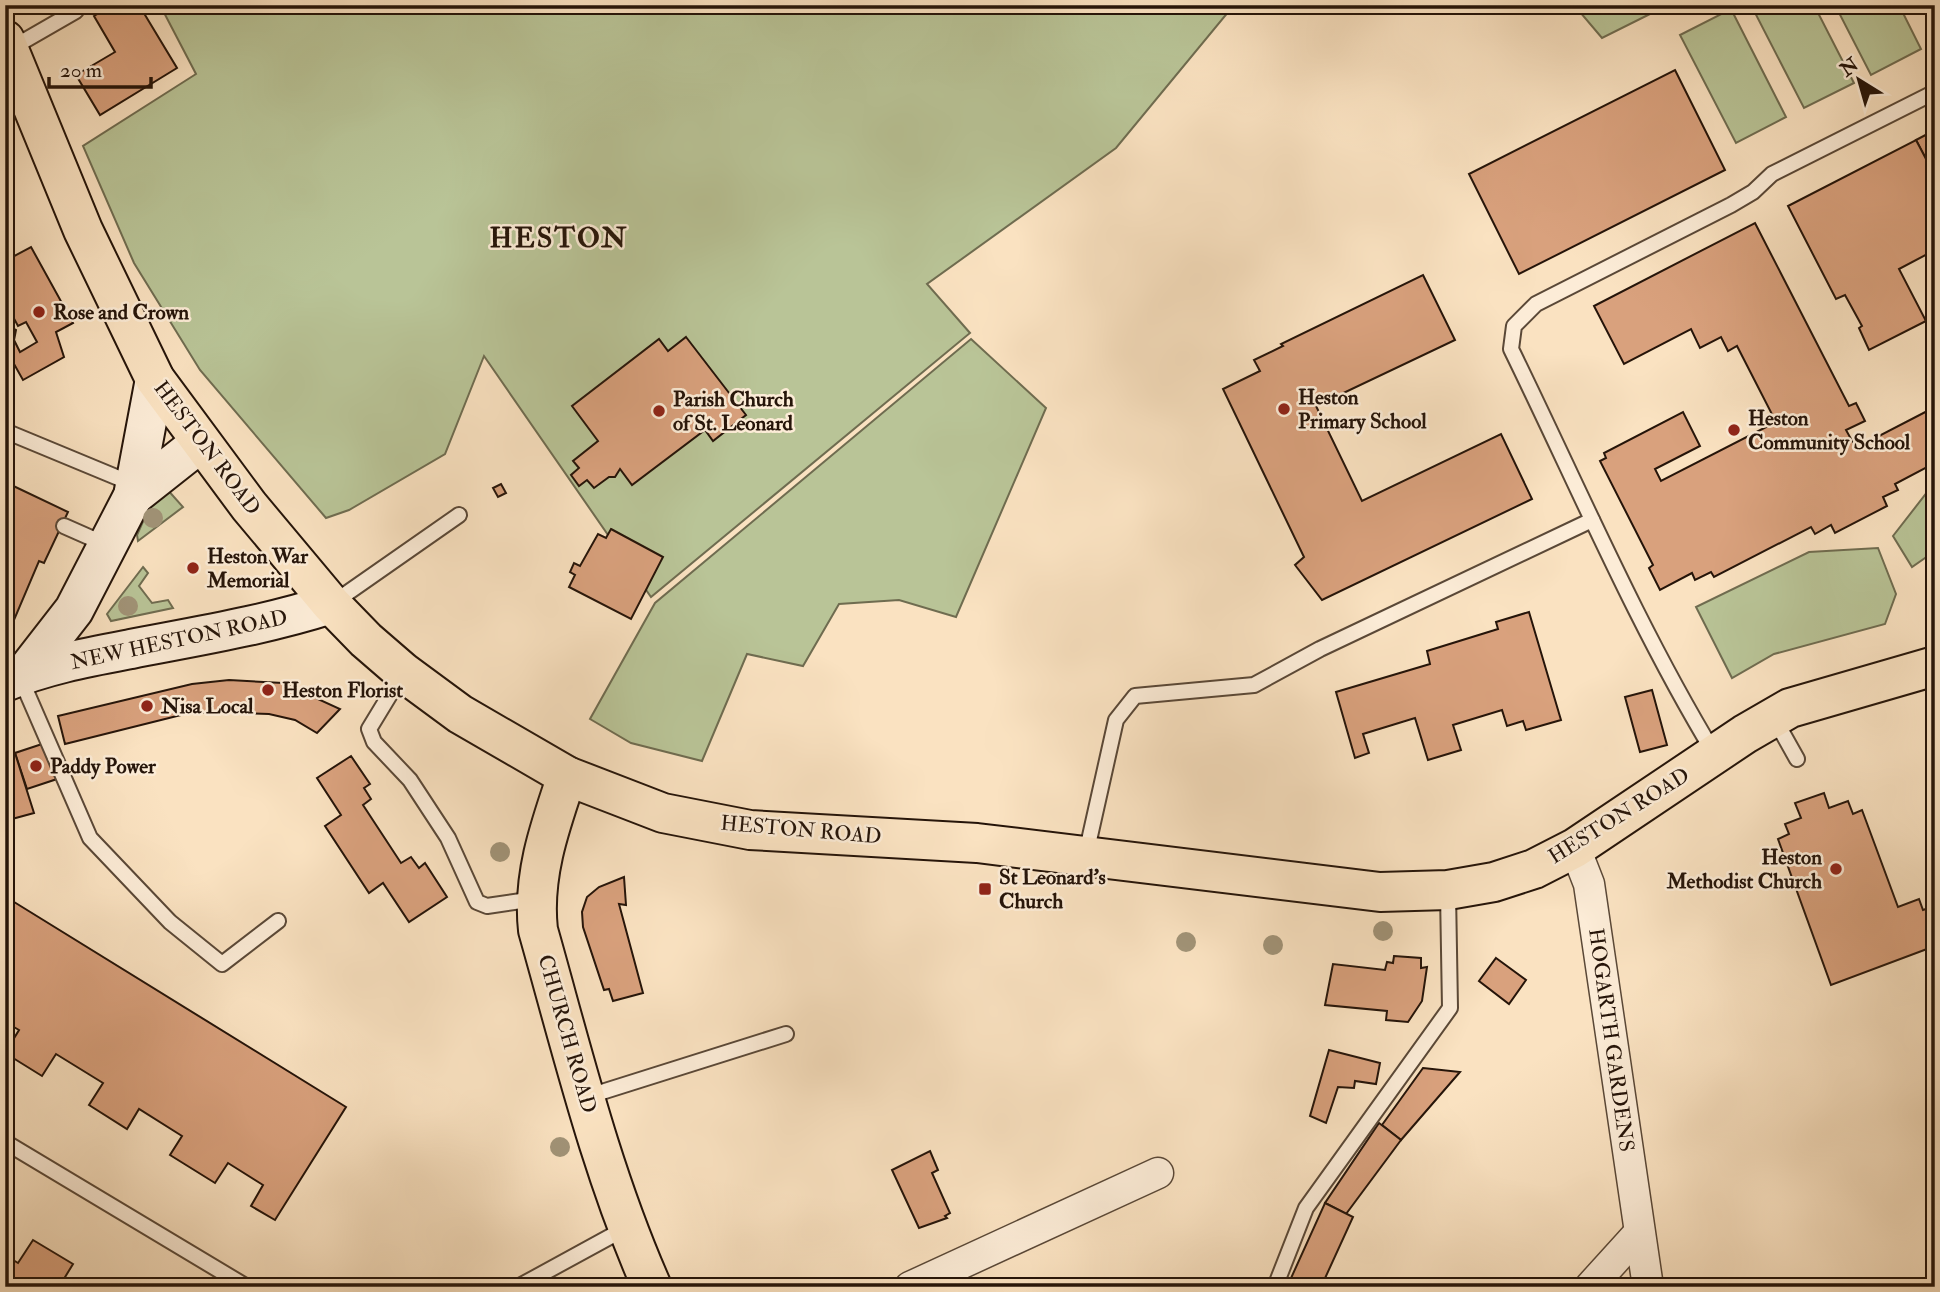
<svg xmlns="http://www.w3.org/2000/svg" width="1940" height="1292" font-family="'IM FELL Double Pica',serif">
  <style>
    .green { fill: #b9c497; stroke: #6f6c50; stroke-width: 2 }
    .building { fill: #d9a17d; stroke: #251409; stroke-width: 2 }
    .lines { fill: none; stroke-linecap: round; stroke-linejoin: round }
    .lane-casing { stroke: #5a4837; stroke-width: 18 }
    .street-casing { stroke: #5a4837; stroke-width: 33 }
    .secondary-casing { stroke: #251409; stroke-width: 42 }
    .primary-casing { stroke: #251409; stroke-width: 42 }
    .lane { stroke: #fcecd7; stroke-width: 14 }
    .street { stroke: #fcecd7; stroke-width: 30 }
    .secondary { stroke: #fcecd7; stroke-width: 38 }
    .primary { stroke: #fae2c1; stroke-width: 38 }
    .tree { fill: #a19377 }
    .poi-dot { fill: #8f2418; stroke: #fcecd7; stroke-width: 2.5 }
    .labels { text-anchor: middle; dominant-baseline: central; stroke-width: 5; stroke-linejoin: round; paint-order: stroke }
    .poi-label { font-size: 21px; font-weight: bold; fill: #251409; stroke: #fcecd7; text-anchor: start }
    .street-label { font-size: 21px; fill: #251409; stroke: #fcecd7 }
    .district-label { font-size: 28px; font-weight: bold; letter-spacing: 2px; fill: #251409; stroke: #fcecd7 }
  </style>
  <rect width="100%" height="100%" fill="#fae2c1"/>
  <filter id="stains"><feTurbulence type="fractalNoise" baseFrequency=".00286" numOctaves="4"/><feColorMatrix values="0 0 0 0 .2 0 0 0 0 .09 0 0 0 0 .02 0 0 0 .5 -.17"/></filter>
  <radialGradient id="worn" r=".72"><stop offset=".6" stop-color="#630" stop-opacity="0"/><stop offset="1" stop-color="#630" stop-opacity=".3"/></radialGradient>
  <g class="green">
    <polygon points="160,5 1234,5 1116,148 927,284 970,333 651,597 484,356 445,454 349,510 326,518 200,370 134,263 83,146 196,74"/>
    <polygon points="1574,5 1668,5 1602,38"/>
    <polygon points="1751,5 1814,5 1854,83 1804,108"/>
    <polygon points="1835,5 1899,5 1921,49 1871,75"/>
    <polygon points="1731,9 1786,117 1736,143 1680,35"/>
    <polygon points="971,339 1046,408 956,617 899,600 839,604 803,666 747,654 702,761 631,743 590,719 655,603"/>
    <polygon points="1935,482 1935,551 1912,567 1893,536"/>
    <polygon points="166,488 183,507 138,541 137,535 153,499"/>
    <polygon points="1878,548 1896,594 1885,624 1774,654 1732,678 1696,607 1809,552"/>
    <polygon points="143,567 148,573 139,586 152,603 168,600 173,608 111,621 107,614"/>
  </g>
  <g class="building">
    <polygon points="113,5 139,5 177,68 100,115 76,75 115,52 94,16"/>
    <polygon points="1675,70 1725,170 1519,274 1469,174"/>
    <polygon points="1935,130 1935,176 1916,140"/>
    <polygon points="1916,140 1935,176 1935,250 1899,269 1926,321 1869,350 1859,328 1862,326 1845,295 1836,299 1788,206"/>
    <polygon points="1755,223 1849,406 1856,403 1865,421 1846,430 1856,448 1935,407 1935,463 1895,484 1898,490 1883,497 1887,506 1835,533 1831,525 1815,534 1811,527 1714,577 1711,572 1695,580 1692,573 1660,590 1649,568 1653,565 1600,461 1606,458 1604,453 1683,412 1700,446 1655,469 1661,481 1776,422 1737,346 1728,351 1721,337 1700,348 1691,329 1624,364 1594,306"/>
    <polygon points="31,247 73,323 56,332 64,357 23,380 5,348 5,324 16,330 14,340 20,352 37,342 26,322 18,326 5,302 5,261"/>
    <polygon points="1423,275 1455,340 1316,406 1362,501 1501,434 1532,499 1322,600 1295,565 1304,557 1223,389 1260,371 1254,360 1283,346 1281,344"/>
    <polygon points="686,337 746,415 713,441 705,430 632,485 620,469 615,477 609,477 594,488 587,480 579,486 571,475 579,468 573,461 598,441 572,406 659,339 668,351"/>
    <polygon points="5,482 68,512 44,563 39,561 14,620 5,616"/>
    <polygon points="501,484 506,493 498,497 493,488"/>
    <polygon points="611,529 663,557 631,619 569,587 575,575 570,572 574,563 580,566 598,534 606,538"/>
    <polygon points="1529,612 1561,720 1526,730 1523,721 1507,726 1502,710 1453,725 1461,750 1428,760 1415,718 1363,734 1369,753 1355,758 1336,692 1430,664 1427,651 1498,629 1496,622"/>
    <polygon points="229,680 283,683 340,709 317,733 295,720 269,714 217,712 185,714 65,744 58,716 192,684"/>
    <polygon points="1652,690 1667,745 1640,752 1625,697"/>
    <polygon points="45,743 57,779 27,789 15,753"/>
    <polygon points="15,753 34,813 12,819 5,797 5,756"/>
    <polygon points="351,756 370,784 364,788 371,799 363,805 401,863 411,857 419,868 425,863 447,897 409,922 383,883 369,893 325,826 341,815 317,778"/>
    <polygon points="1824,793 1829,808 1848,801 1853,814 1862,810 1898,907 1919,899 1923,910 1935,906 1935,946 1831,985 1778,839 1789,834 1785,824 1801,818 1795,803"/>
    <polygon points="624,877 626,905 619,904 643,993 613,1001 609,989 604,990 583,927 582,912 587,897 599,887"/>
    <polygon points="6,897 346,1107 275,1220 251,1206 263,1185 228,1163 215,1183 170,1155 182,1136 139,1109 127,1129 89,1105 103,1083 56,1054 42,1076 5,1053 19,1030 5,1022"/>
    <polygon points="1394,956 1421,958 1421,968 1427,967 1422,1001 1408,1022 1386,1020 1387,1011 1325,1005 1333,964 1385,970 1387,962 1393,963"/>
    <polygon points="1496,958 1526,980 1509,1004 1479,981"/>
    <polygon points="1329,1050 1380,1063 1376,1084 1355,1081 1354,1088 1338,1087 1326,1123 1310,1116"/>
    <polygon points="1423,1068 1460,1072 1401,1140 1382,1125"/>
    <polygon points="1379,1123 1401,1140 1346,1214 1325,1203"/>
    <polygon points="930,1151 938,1170 932,1173 950,1213 945,1216 947,1218 919,1228 892,1170"/>
    <polygon points="1325,1203 1353,1217 1321,1287 1287,1287"/>
    <polygon points="33,1240 73,1264 59,1287 5,1287 5,1255 18,1263"/>
  </g>
  <g class="lines">
    <defs>
      <g id="lane">
        <polyline points="10,49 76,11"/>
        <polyline points="5,431 133,484"/>
        <polyline points="64,526 107,545"/>
        <polyline points="333,603 459,515"/>
        <polyline points="403,673 369,729 374,742 410,780 448,838 477,902 487,906 535,899"/>
        <polyline points="20,677 90,838 170,922 222,964 278,921"/>
        <polyline points="1774,718 1797,759"/>
        <path d="M1714,753C1636,624 1577,484 1511,349L1514,326L1536,304L1731,205L1753,192L1772,174L1935,92"/>
        <polyline points="1086,854 1116,720 1135,696 1254,685 1320,649 1592,520"/>
        <polyline points="586,1097 786,1034"/>
        <polyline points="5,1142 247,1287"/>
        <polyline points="518,1287 626,1228"/>
        <polyline points="1275,1287 1306,1208 1450,1008 1448,893"/>
      </g>
      <g id="street">
        <polyline points="1575,848 1589,884 1648,1287"/>
        <polyline points="910,1287 1158,1173"/>
        <polyline points="1590,1287 1638,1234"/>
      </g>
      <g id="secondary">
        <polyline points="133,496 200,443"/>
        <polyline points="25,673 74,610 133,496 155,379"/>
        <path d="M5,682C45,665 89,657 131,649C198,636 266,625 331,604"/>
      </g>
      <g id="primary">
        <polyline points="5,40 83,230 155,379 249,506 331,604 366,640 403,672 460,714 567,776 663,813 750,830 977,843 1380,892 1448,890 1494,882 1534,869 1575,848 1745,734 1790,708 1935,666"/>
        <path d="M567,776C550,826 532,876 538,930C572,1050 601,1172 652,1287"/>
      </g>
    </defs>
    <use href="#lane" class="lane-casing"/>
    <use href="#street" class="street-casing"/>
    <use href="#secondary" class="secondary-casing"/>
    <use href="#primary" class="primary-casing"/>
    <use href="#lane" class="lane"/>
    <use href="#street" class="street"/>
    <use href="#secondary" class="secondary"/>
    <use href="#primary" class="primary"/>
  </g>
  <g class="tree">
    <circle cx="153" cy="518" r="10"/>
    <circle cx="128" cy="606" r="10"/>
    <circle cx="500" cy="852" r="10"/>
    <circle cx="1383" cy="931" r="10"/>
    <circle cx="1186" cy="942" r="10"/>
    <circle cx="1273" cy="945" r="10"/>
    <circle cx="560" cy="1147" r="10"/>
  </g>
  <g class="poi-dot">
    <circle cx="39" cy="312" r="7"/>
    <circle cx="1284" cy="409" r="7"/>
    <circle cx="659" cy="411" r="7"/>
    <circle cx="1734" cy="430" r="7"/>
    <circle cx="193" cy="568" r="7"/>
    <circle cx="268" cy="690" r="7"/>
    <circle cx="147" cy="706" r="7"/>
    <circle cx="36" cy="766" r="7"/>
    <circle cx="1836" cy="869" r="7"/>
    <rect x="978" y="882" width="14" height="14" rx="3.5"/>
  </g>
  <g class="labels">
    <g class="poi-label">
      <text x="53" y="312">Rose and Crown</text>
      <text x="1298" y="397">Heston<tspan x="1298" dy="24">Primary School</tspan></text>
      <text x="673" y="399">Parish Church<tspan x="673" dy="24">of St. Leonard</tspan></text>
      <text x="1748" y="418">Heston<tspan x="1748" dy="24">Community School</tspan></text>
      <text x="207" y="556">Heston War<tspan x="207" dy="24">Memorial</tspan></text>
      <text x="282" y="690">Heston Florist</text>
      <text x="161" y="706">Nisa Local</text>
      <text x="50" y="766">Paddy Power</text>
      <text x="1822" y="857" text-anchor="end">Heston<tspan x="1822" dy="24">Methodist Church</tspan></text>
      <text x="999" y="877">St Leonard's<tspan x="999" dy="24">Church</tspan></text>
    </g>
    <g class="street-label">
      <text transform="translate(207 448) rotate(53)">HESTON ROAD</text>
      <text transform="translate(179 640) rotate(-12)">NEW HESTON ROAD</text>
      <text transform="translate(1619 816) rotate(-32)">HESTON ROAD</text>
      <text transform="translate(801 830) rotate(5)">HESTON ROAD</text>
      <text transform="translate(567 1034) rotate(74)">CHURCH ROAD</text>
      <text transform="translate(1611 1040) rotate(82)">HOGARTH GARDENS</text>
    </g>
    <g class="district-label">
      <text x="559" y="238">HESTON</text>
    </g>
  </g>
  <rect width="1940" height="1292" fill="none" stroke="#fae2c1" stroke-width="28"/>
  <rect x="7" y="7" width="1926" height="1278" fill="none" stroke="#251409" stroke-width="3.5"/>
  <rect x="14" y="14" width="1912" height="1264" fill="none" stroke="#251409" stroke-width="2"/>
  <g transform="translate(1859 80) rotate(323)" stroke="#fcecd7" stroke-width="5" paint-order="stroke">
  <path d="M0-5L12 26L0 18L-12 26Z" fill="#251409"/>
  <text y="-10" font-size="19" font-weight="bold" text-anchor="middle" fill="#251409">N</text>
  </g>
  <path d="M49 77v10h102v-10" fill="none" stroke="#251409" stroke-width="3.5"/>
  <text x="60" y="77" font-size="21" fill="#251409" stroke="#fcecd7" stroke-width="5" paint-order="stroke">20 m</text>
  <rect width="100%" height="100%" filter="url(#stains)"/>
  <rect width="100%" height="100%" fill="url(#worn)"/>
</svg>
